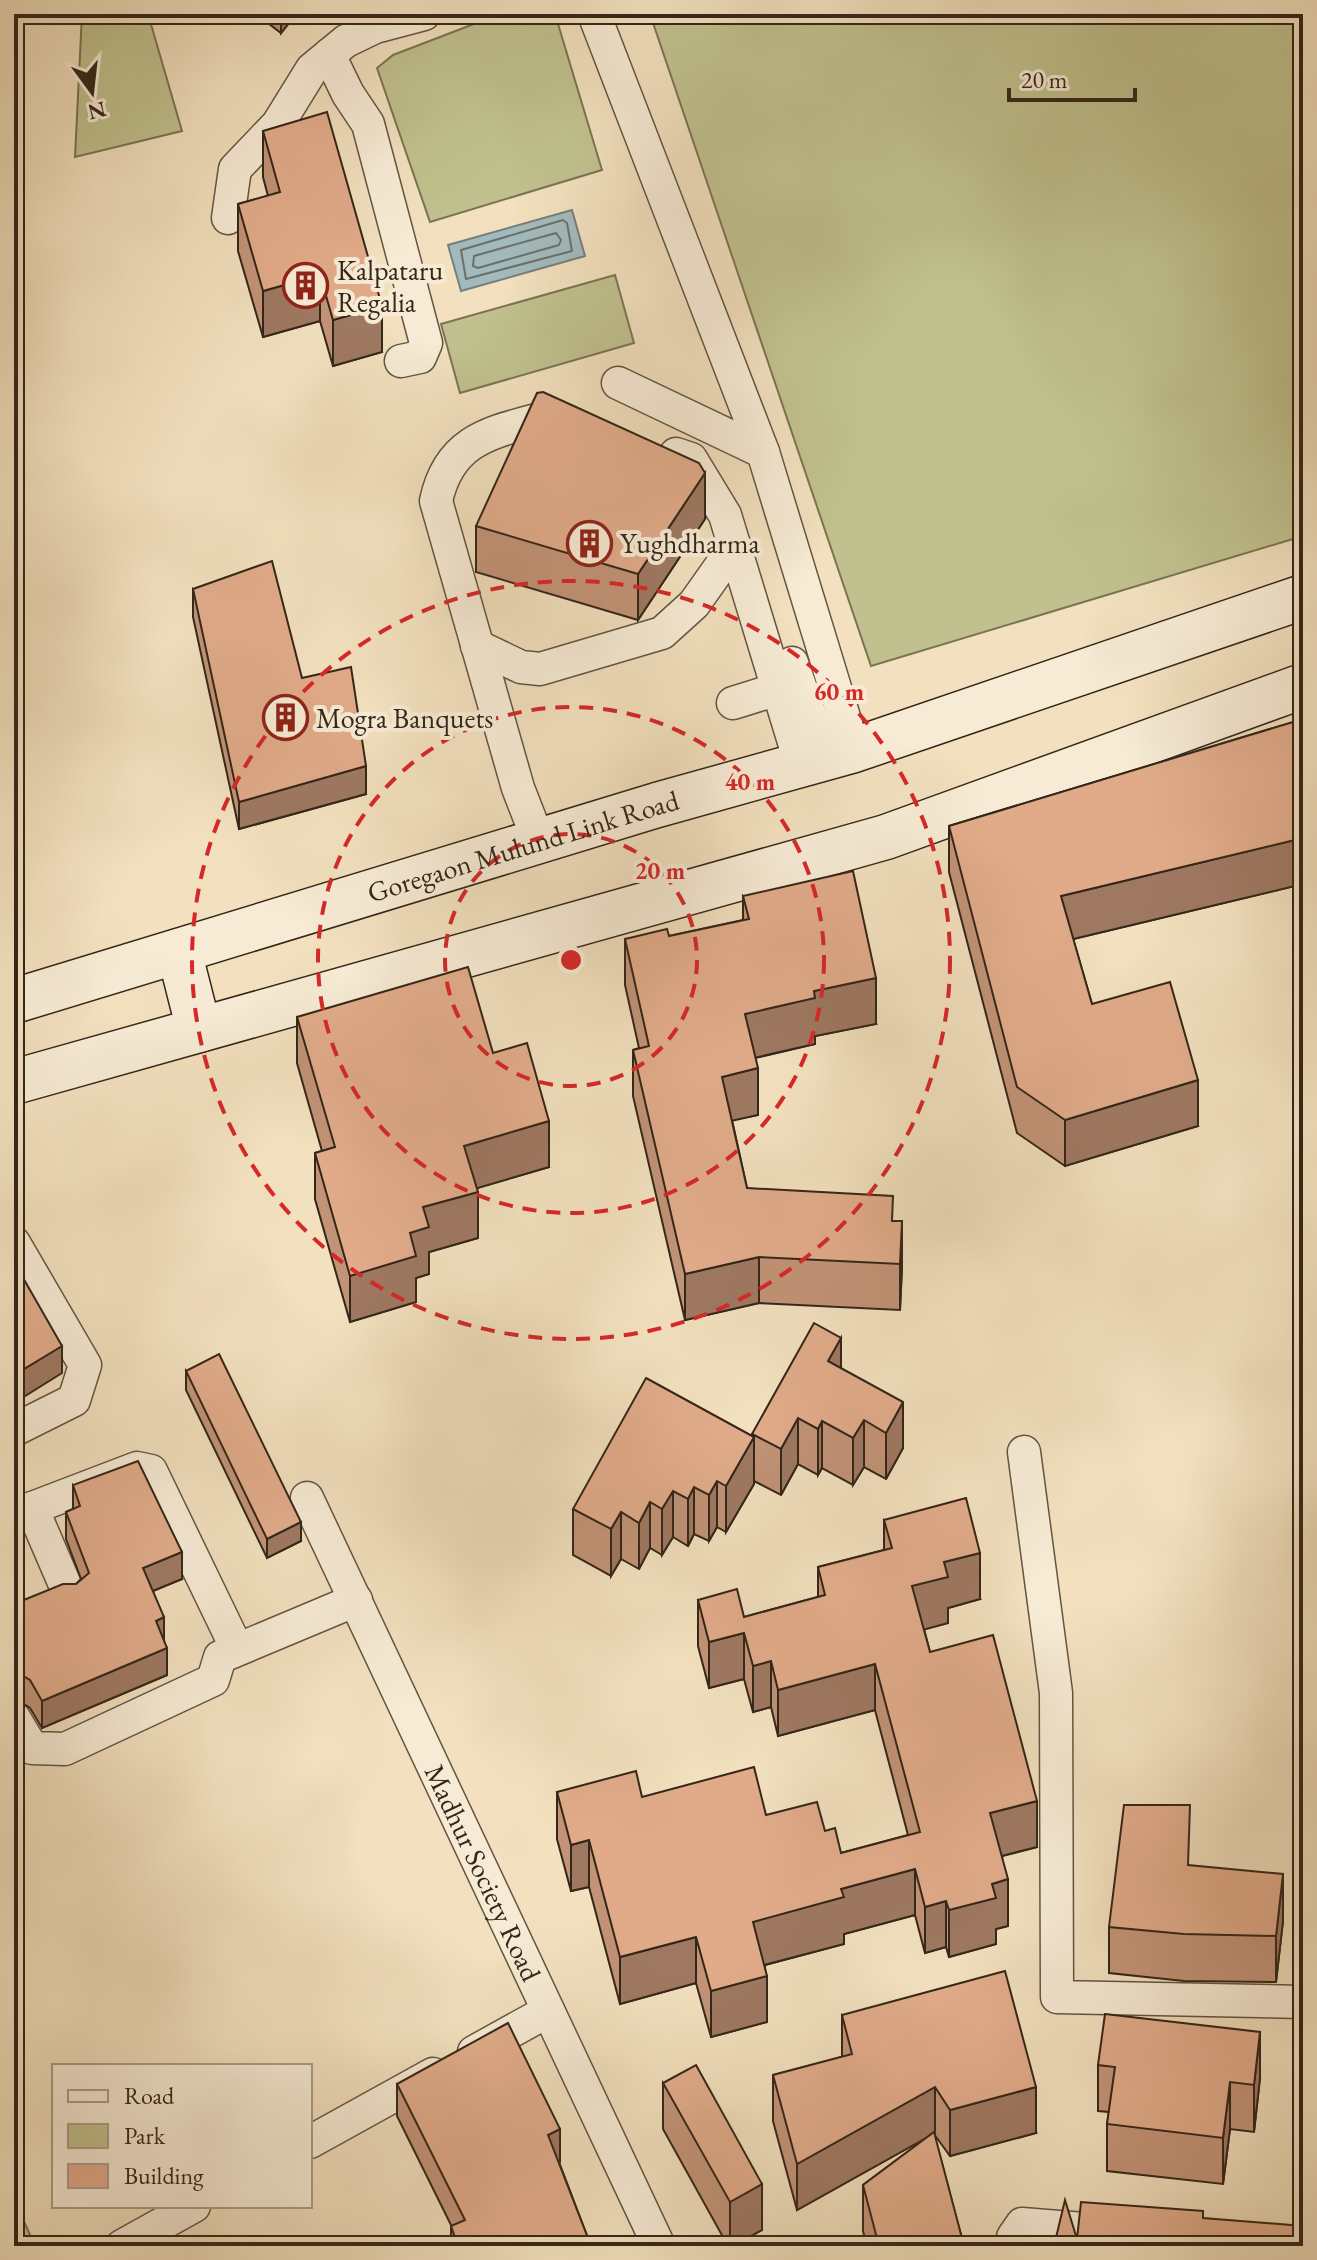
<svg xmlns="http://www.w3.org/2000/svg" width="1317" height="2260" font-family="'EB Garamond',serif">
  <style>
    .green { fill: #c0c18e; stroke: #7a7454; stroke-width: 2 }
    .water { fill: #a2babd; stroke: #767f7b; stroke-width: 2 }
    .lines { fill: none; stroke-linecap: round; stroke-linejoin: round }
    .shore { stroke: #6b706b; stroke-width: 2 }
    .minor-casing { stroke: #645442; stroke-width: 35 }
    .secondary-casing { stroke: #342619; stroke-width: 47 }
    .minor { stroke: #f7ebd5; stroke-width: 32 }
    .secondary { stroke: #f7ebd5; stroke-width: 44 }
    .wall { fill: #c29377; stroke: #342619; stroke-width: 2 }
    .shaded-wall { fill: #9e7861; stroke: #342619; stroke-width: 2 }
    .building { fill: #e1ab8a; stroke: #342619; stroke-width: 2 }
    .ring { fill: none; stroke: #d62828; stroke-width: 4; stroke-dasharray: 14 10 }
    .labels { text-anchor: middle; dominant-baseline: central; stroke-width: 8; stroke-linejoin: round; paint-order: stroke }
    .poi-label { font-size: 28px; fill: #342619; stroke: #f7ebd5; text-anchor: start }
    .street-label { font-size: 28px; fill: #342619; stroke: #f7ebd5 }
    .centre { fill: #d62828; stroke: #f7ebd5; stroke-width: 4 }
    .ring-label { font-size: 24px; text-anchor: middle; font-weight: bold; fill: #d62828; stroke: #f7ebd5; stroke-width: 8; stroke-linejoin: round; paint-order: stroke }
  </style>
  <rect width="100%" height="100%" fill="#f2e0be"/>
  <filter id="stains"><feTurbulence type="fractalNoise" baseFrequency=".0025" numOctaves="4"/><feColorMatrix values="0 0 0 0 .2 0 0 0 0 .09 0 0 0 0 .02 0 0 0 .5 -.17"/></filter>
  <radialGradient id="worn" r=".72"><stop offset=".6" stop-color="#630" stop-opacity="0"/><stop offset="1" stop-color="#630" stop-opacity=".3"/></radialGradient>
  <g class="green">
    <polygon points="82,14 148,14 182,131 75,157"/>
    <polygon points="500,14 555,14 602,170 430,222 377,68 393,55"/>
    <polygon points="650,14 1303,14 1303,536 871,666"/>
    <polygon points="615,275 634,343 460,393 441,324"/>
    <polygon points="14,2199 35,2246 14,2246"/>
  </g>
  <polygon class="water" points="572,210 585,256 461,291 448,245"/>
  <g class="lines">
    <g class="shore">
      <polygon points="563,220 567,223 572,251 466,279 461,250"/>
      <polygon points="556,233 561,240 559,245 478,268 473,266 474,256"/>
    </g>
    <defs>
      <g id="minor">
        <polyline points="594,14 763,452 854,750"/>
        <polyline points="329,55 348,94 368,124 426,343 420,357 401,361"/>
        <polyline points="228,218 235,169 278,124 312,69 346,41 375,27 424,14"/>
        <polyline points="618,383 763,452"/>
        <polyline points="676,454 691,459 725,515 801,765"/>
        <polyline points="477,646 521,667 540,669 662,633 694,604 735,546"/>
        <polyline points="792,663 825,758"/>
        <polyline points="733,703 797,683"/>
        <path d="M539,842L518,788L436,501C450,436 495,432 551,416L563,420"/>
        <polyline points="14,1243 85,1365 74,1400 14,1430"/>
        <polyline points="1024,1452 1056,1693 1057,1997 1303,2002"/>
        <path id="s1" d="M307,1498L659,2246"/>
        <polyline points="32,1508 69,1594"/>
        <polyline points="14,1515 137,1468 151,1471 237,1649"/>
        <polyline points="14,1718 32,1748 65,1749 213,1680 220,1657 356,1600"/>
        <polyline points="474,2052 548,2011"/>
        <polyline points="310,2142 433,2074"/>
        <polyline points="122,2246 194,2206"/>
        <polyline points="1013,2246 1013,2237 1022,2224 1121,2232"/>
      </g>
      <g id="secondary">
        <polyline points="179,951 199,1030"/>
        <path id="s2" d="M14,1001L657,805L854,750L1303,597"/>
        <polyline points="14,1082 886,837 1303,686"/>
      </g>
    </defs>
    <use href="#minor" class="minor-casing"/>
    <use href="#secondary" class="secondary-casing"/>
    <use href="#minor" class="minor"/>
    <use href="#secondary" class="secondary"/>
  </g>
  <g class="wall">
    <polygon points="256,14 296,14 281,33"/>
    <polygon points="263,131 382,352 333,366 320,321 263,337 238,251 238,204 268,196 263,177"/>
    <polygon points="705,519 638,620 476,572 476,526"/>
    <polygon points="193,589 302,678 366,794 239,829 193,617"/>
    <polygon points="1303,719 1303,884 1073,939 1092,1004 1198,1126 1065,1166 1017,1133 949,872 949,826"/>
    <polygon points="743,896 876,1024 815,1036 815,1044 755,1058 758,1115 732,1120 747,1188 893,1221 902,1267 900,1310 759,1303 685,1320 633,1096 633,1050 639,1048 625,985 625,939 669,936 743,920"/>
    <polygon points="297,1017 493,1053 549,1167 477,1188 478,1238 429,1252 429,1274 416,1278 416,1302 350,1322 315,1199 315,1153 322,1151 297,1063"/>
    <polygon points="841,1368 903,1448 886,1479 864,1467 853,1485 822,1468 818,1475 798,1464 781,1495 754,1481 754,1484 726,1532 717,1527 709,1541 694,1534 688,1546 673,1537 662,1555 650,1548 639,1569 621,1559 611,1576 573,1555 573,1509 752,1436 752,1434"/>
    <polygon points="186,1371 301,1541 267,1558 186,1390"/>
    <polygon points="73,1485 182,1579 153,1591 164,1640 167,1675 42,1728 30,1708 18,1700 14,1691 14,1604 76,1584 81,1579 66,1539 66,1512 73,1509"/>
    <polygon points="884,1520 980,1599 948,1608 948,1623 924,1629 930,1652 1037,1847 1002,1856 1008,1926 996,1929 996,1944 949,1957 946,1947 925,1953 915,1915 844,1934 844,1944 765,1965 767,2022 711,2037 696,1983 620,2004 589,1887 571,1891 557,1839 557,1792 642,1797 766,1815 825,1831 841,1853 908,1835 875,1710 778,1736 771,1707 753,1712 744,1679 709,1688 698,1646 698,1600 744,1617 818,1597 818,1567 884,1550"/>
    <polygon points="1189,1865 1283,1921 1276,1982 1184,1981 1109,1973 1109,1927"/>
    <polygon points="842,2015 1036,2133 950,2156 934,2134 964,2246 867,2246 863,2231 863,2185 926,2138 797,2210 773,2121 773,2075 842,2057"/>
    <polygon points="1098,2065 1260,2078 1254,2132 1230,2129 1223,2184 1107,2171 1107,2124 1109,2112 1098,2111"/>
    <polygon points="663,2083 762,2230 733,2246 728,2246 663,2129"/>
    <polygon points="397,2084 560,2162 559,2162 591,2246 451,2246 451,2225 397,2116"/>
  </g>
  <g class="shaded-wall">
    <polygon points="281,14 296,14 281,33"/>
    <polygon points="320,275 320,321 263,337 263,291"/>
    <polygon points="382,306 382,352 333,366 333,320"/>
    <polygon points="705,473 705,519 638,620 638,574"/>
    <polygon points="366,766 366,794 239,829 239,802"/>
    <polygon points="1303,838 1303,884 1061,942 1061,896"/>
    <polygon points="876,978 876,1024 815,1036 815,1044 745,1060 745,1014 814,991"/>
    <polygon points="758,1068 758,1115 722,1123 722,1077"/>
    <polygon points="1198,1080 1198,1126 1065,1166 1065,1120"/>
    <polygon points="549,1121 549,1167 464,1192 464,1146"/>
    <polygon points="478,1192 478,1238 429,1252 429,1274 416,1278 416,1302 350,1322 350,1276 410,1233 423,1207"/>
    <polygon points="902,1221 902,1267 900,1310 900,1264"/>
    <polygon points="759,1257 759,1303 685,1320 685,1274"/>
    <polygon points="841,1338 841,1384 828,1361"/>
    <polygon points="62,1346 62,1373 14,1403 14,1375"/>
    <polygon points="903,1402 903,1448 886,1479 886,1433"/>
    <polygon points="798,1418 798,1464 781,1495 781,1449"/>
    <polygon points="864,1420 864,1467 853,1485 853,1438"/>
    <polygon points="822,1421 822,1468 818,1475 818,1429"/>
    <polygon points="754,1437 754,1484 726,1532 726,1486"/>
    <polygon points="717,1481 717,1527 709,1541 709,1495"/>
    <polygon points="694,1487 694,1534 688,1546 688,1499"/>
    <polygon points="673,1491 673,1537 662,1555 662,1509"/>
    <polygon points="650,1502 650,1548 639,1569 639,1523"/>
    <polygon points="621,1512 621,1559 611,1576 611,1529"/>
    <polygon points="301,1522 301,1541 267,1558 267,1539"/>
    <polygon points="182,1552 182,1579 143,1595 143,1568"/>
    <polygon points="980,1553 980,1599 948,1608 948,1623 912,1633 912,1586 944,1562"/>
    <polygon points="164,1617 164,1645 156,1621"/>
    <polygon points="744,1633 744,1679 709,1688 709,1642"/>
    <polygon points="167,1648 167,1675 42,1728 42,1701"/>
    <polygon points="771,1661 771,1707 753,1712 753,1666"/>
    <polygon points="875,1664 875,1710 778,1736 778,1690"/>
    <polygon points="1037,1801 1037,1847 990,1859 990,1813"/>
    <polygon points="589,1840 589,1887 571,1891 571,1845"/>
    <polygon points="915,1869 915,1915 844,1934 844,1944 753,1968 753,1922 841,1889"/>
    <polygon points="1283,1874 1283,1921 1276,1982 1276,1936"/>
    <polygon points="1008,1879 1008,1926 996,1929 996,1944 949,1957 949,1910 992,1884"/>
    <polygon points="946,1901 946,1947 925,1953 925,1907"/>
    <polygon points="696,1937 696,1983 620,2004 620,1957"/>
    <polygon points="767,1976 767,2022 711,2037 711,1991"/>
    <polygon points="1260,2032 1260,2078 1254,2132 1254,2085"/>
    <polygon points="1230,2082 1230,2129 1223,2184 1223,2138"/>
    <polygon points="935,2087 935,2133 797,2210 797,2164"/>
    <polygon points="1036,2087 1036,2133 950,2156 950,2110"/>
    <polygon points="560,2129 560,2162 548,2168 548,2135"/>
    <polygon points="762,2184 762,2230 733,2246 730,2246 730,2202"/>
  </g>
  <g class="building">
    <polygon points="327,112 382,306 333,320 320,275 263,291 238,204 280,192 263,131"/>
    <polygon points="543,392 699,463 705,473 638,574 476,526 537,393"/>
    <polygon points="272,561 302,678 351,667 366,766 239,802 193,589"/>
    <polygon points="1303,719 1303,838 1061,896 1092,1004 1170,982 1198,1080 1065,1120 1017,1087 949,826"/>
    <polygon points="853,871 876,978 814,991 815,998 745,1014 758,1068 722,1077 747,1188 893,1196 892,1221 902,1221 900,1264 759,1257 685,1274 633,1050 649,1046 625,939 667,929 669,936 749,919 743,896"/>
    <polygon points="468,967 493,1053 527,1043 549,1121 464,1146 478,1192 423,1207 429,1227 410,1233 416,1256 350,1276 315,1153 335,1147 297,1017"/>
    <polygon points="14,1262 62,1346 14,1375"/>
    <polygon points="814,1323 841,1338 828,1361 903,1402 886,1433 864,1420 853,1438 822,1421 818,1429 798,1418 781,1449 752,1434"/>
    <polygon points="219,1354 301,1522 267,1539 186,1371"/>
    <polygon points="646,1378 754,1437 726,1486 717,1481 709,1495 694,1487 688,1499 673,1491 662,1509 650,1502 639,1523 621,1512 611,1529 573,1509"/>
    <polygon points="138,1461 182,1552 143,1568 164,1617 156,1621 167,1648 42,1701 30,1680 18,1673 14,1663 14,1604 63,1584 76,1584 89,1573 66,1512 80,1506 73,1485"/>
    <polygon points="966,1498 980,1553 944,1562 948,1577 912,1586 930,1652 993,1635 1037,1801 990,1813 1008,1879 992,1884 996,1898 949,1910 946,1901 925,1907 915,1869 841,1889 844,1897 753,1922 767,1976 711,1991 696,1937 620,1957 589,1840 571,1845 557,1792 636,1771 642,1797 754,1767 766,1815 817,1802 825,1831 835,1828 841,1853 920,1832 875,1664 778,1690 771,1661 753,1666 744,1633 709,1642 698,1600 737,1589 744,1617 825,1595 818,1567 892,1548 884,1520"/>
    <polygon points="1124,1805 1190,1805 1188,1865 1283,1874 1276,1936 1184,1934 1109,1927"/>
    <polygon points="1005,1971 1036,2087 950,2110 935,2087 797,2164 773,2075 852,2054 842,2015"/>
    <polygon points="1105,2014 1260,2032 1254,2085 1230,2082 1223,2138 1107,2124 1115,2067 1098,2065"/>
    <polygon points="508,2023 560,2129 548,2135 591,2246 458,2246 451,2226 465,2220 397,2084"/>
    <polygon points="696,2065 762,2184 730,2202 663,2083"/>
    <polygon points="934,2132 964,2246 879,2246 863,2185"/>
    <polygon points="1065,2200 1077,2239 1081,2202 1203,2211 1203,2218 1303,2226 1303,2246 1054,2246"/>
    <polygon points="787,2240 792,2246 779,2246"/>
  </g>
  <g class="ring">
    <circle cx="571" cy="960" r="126"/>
    <circle cx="571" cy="960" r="253"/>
    <circle cx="571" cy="960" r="379"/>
  </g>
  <defs>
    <symbol id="building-ring" viewBox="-11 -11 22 22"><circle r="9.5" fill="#f7ebd5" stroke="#8f2418" stroke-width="1.5"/><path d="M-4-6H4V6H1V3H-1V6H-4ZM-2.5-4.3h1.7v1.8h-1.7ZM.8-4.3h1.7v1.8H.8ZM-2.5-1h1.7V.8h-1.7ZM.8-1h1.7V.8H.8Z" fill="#8f2418"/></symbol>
  </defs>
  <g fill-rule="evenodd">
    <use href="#building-ring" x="280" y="260" width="51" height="51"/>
    <use href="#building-ring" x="564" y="518" width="51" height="51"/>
    <use href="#building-ring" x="260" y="692" width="51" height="51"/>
  </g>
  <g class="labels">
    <g class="poi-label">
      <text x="337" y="270">Kalpataru<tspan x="337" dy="32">Regalia</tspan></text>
      <text x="620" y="543">Yughdharma</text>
      <text x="316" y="718">Mogra Banquets</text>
    </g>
    <g class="street-label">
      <text stroke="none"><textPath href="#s2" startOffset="532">Goregaon Mulund Link Road</textPath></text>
      <text stroke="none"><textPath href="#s1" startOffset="414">Madhur Society Road</textPath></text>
    </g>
  </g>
  <circle cx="571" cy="960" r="12" class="centre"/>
  <g class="ring-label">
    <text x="839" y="700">60 m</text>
    <text x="750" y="790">40 m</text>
    <text x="660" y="879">20 m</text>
  </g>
  <rect width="1317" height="2260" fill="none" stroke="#f2e0be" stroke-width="48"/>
  <rect x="16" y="16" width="1285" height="2228" fill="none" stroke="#342619" stroke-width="4"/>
  <rect x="24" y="24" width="1269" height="2212" fill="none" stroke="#342619" stroke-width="2"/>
  <rect x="52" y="2064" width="260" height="144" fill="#f7ebd5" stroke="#a99c8a" stroke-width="2"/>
  <rect x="68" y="2090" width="40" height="12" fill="#f7ebd5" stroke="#a99c8a" stroke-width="2"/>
  <text x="124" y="2104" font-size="24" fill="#342619">Road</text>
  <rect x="68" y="2124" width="40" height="24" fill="#c0c18e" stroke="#a99c8a" stroke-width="2"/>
  <text x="124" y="2144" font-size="24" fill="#342619">Park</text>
  <rect x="68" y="2164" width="40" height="24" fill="#e1ab8a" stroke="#a99c8a" stroke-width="2"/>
  <text x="124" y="2184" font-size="24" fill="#342619">Building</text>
  <g transform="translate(92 92) rotate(165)" stroke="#f7ebd5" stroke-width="6" paint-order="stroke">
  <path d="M0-6L14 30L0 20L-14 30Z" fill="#342619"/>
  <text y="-12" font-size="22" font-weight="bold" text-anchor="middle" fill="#342619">N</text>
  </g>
  <path d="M1009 88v12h126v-12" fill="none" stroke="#342619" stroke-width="4"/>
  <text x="1021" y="88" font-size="24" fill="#342619" stroke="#f7ebd5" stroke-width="6" paint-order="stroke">20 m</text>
  <rect width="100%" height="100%" filter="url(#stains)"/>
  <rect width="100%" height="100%" fill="url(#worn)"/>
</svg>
